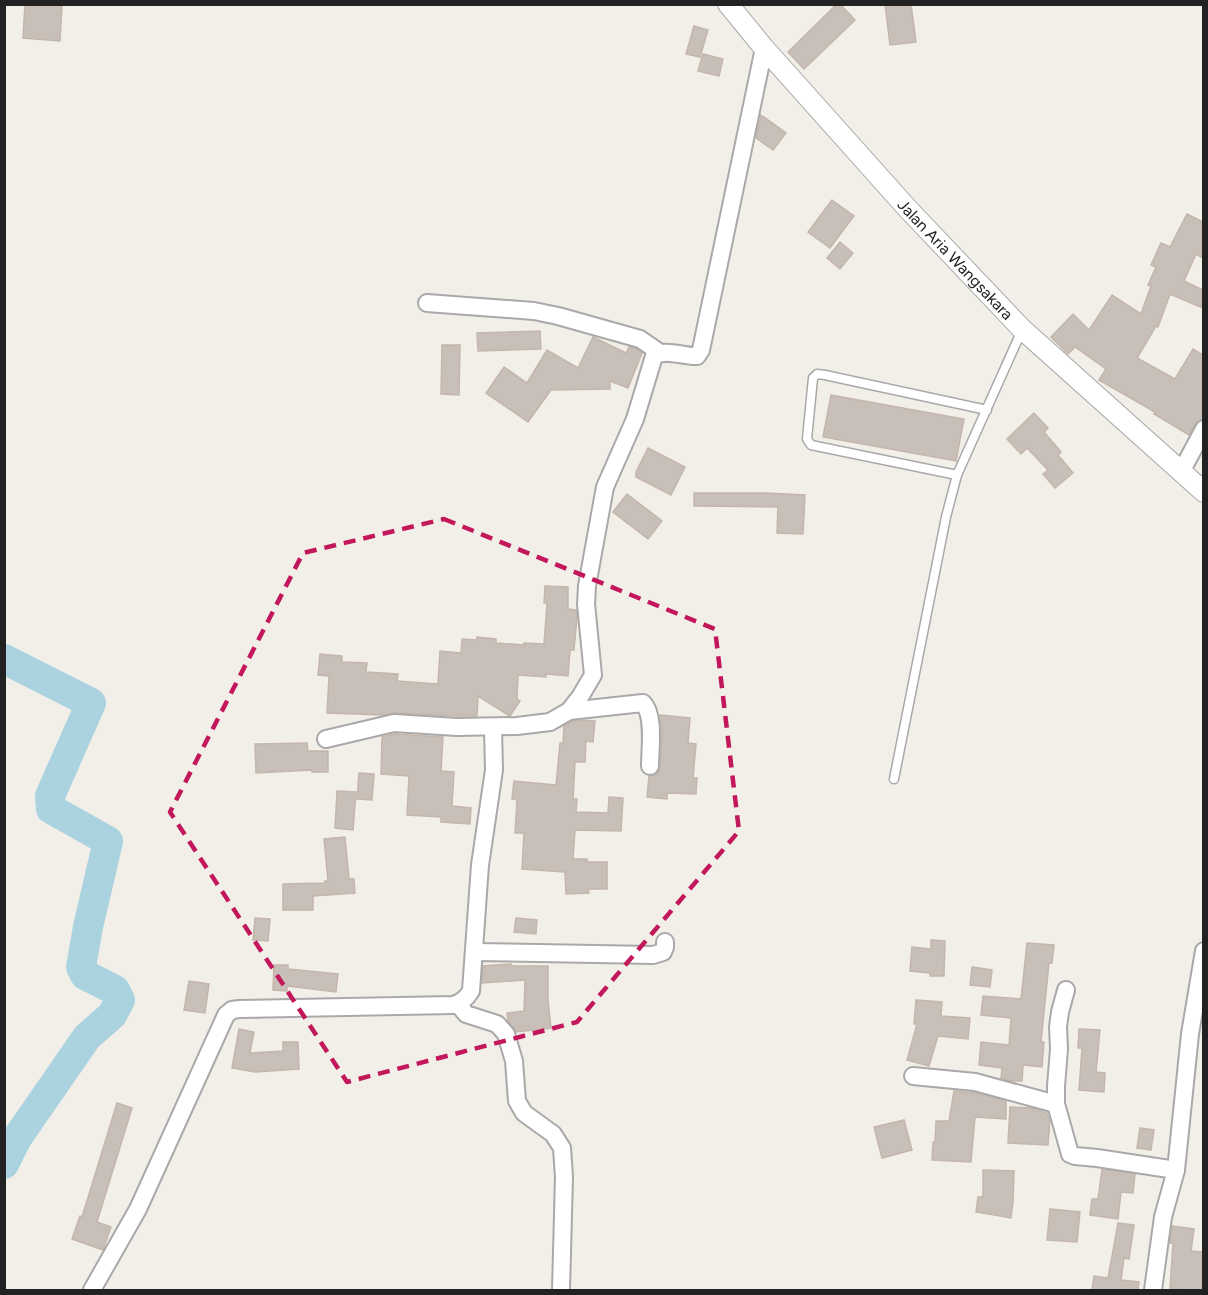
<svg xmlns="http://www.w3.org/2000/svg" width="1208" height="1295" font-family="Figtree,sans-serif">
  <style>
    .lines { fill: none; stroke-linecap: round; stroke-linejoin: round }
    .river { stroke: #aad3df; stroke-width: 30 }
    .building { fill: #c7bfb8; stroke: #c4b6ab; stroke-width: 1.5 }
    .service-casing { stroke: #a9a9a9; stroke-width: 11 }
    .minor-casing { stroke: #a9a9a9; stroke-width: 20 }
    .tertiary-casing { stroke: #a9a9a9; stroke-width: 22 }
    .service { stroke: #fff; stroke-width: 8 }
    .minor { stroke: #fff; stroke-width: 16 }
    .tertiary { stroke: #fff; stroke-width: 20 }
    .marked { fill: none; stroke: #c2185b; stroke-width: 4.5; stroke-dasharray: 12 8; stroke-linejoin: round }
    .labels { text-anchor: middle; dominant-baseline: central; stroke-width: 4.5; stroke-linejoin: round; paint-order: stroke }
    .street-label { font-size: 16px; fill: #222; stroke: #fff }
  </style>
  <rect width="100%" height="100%" fill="#f2efe9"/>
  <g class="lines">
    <polyline class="river" points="4,659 91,703 50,796 51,809 108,841 88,927 81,967 85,975 115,990 120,1000 112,1015 87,1037 17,1138 4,1164"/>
  </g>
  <g class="building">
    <polygon points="25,4 62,5 60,41 23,38"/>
    <polygon points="837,4 840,4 855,20 804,69 788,52"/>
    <polygon points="885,4 911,4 916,42 890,45"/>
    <polygon points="694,26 708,30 700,57 686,54"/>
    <polygon points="703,54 723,59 719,76 698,71"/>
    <polygon points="761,115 786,133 773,150 756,138"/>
    <polygon points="832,200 854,216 830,248 808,232"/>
    <polygon points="1187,214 1203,222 1203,258 1196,254 1184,281 1203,290 1203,308 1170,294 1158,327 1156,326 1137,358 1175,379 1193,349 1203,355 1203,419 1199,420 1195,424 1189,435 1154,414 1155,412 1099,380 1106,369 1075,347 1068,354 1051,337 1073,314 1089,330 1112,295 1141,314 1151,286 1148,285 1156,267 1151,265 1161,243 1170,247"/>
    <polygon points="840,242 853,253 840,269 827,258"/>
    <polygon points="540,331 541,349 478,351 477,333"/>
    <polygon points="593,337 626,353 629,347 636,349 642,353 628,388 610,381 610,389 551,390 528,422 486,393 504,367 527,383 547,350 578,368"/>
    <polygon points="442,345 460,345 459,395 441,394"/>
    <polygon points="831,395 964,419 956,461 823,437"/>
    <polygon points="1034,413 1048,428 1044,432 1061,452 1058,455 1073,473 1055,488 1043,474 1048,470 1027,448 1021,454 1007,439"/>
    <polygon points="648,448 685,467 671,495 636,477 636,472"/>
    <polygon points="694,493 766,493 805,495 803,534 777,533 778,507 694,506"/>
    <polygon points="627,494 662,521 648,539 613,512"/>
    <polygon points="545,586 568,587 568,609 576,610 577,617 574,650 570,650 568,676 546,674 546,677 518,675 517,699 520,701 510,716 478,696 477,716 457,716 395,713 383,715 327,713 329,676 318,675 320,654 342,656 342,662 367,663 366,672 398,674 397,681 438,684 440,651 461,653 462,639 477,640 477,637 496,639 496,643 524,645 524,643 544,644 547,603 544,603"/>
    <polygon points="660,715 690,718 688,743 696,744 693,778 697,778 696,794 667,793 667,799 647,797 649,776 655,775 659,771 660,767 662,733"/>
    <polygon points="582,720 595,721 593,742 586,741 585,762 575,762 573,799 577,799 576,812 608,813 609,797 623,798 621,831 575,830 573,859 587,859 587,862 607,862 607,889 588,889 589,893 566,894 565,872 522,869 524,833 515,833 517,800 512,799 514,781 556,785 560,743 563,743 564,726 572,721"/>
    <polygon points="395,734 443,737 441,771 454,772 452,806 471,808 470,824 441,822 441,817 407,815 409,776 381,774 382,737"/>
    <polygon points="307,743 308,751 328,751 328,772 312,772 312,770 256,773 255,744"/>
    <polygon points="359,773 374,774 372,800 357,799"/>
    <polygon points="337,791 356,792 353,830 335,828"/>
    <polygon points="345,837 349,879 354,879 355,893 313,896 313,910 283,910 283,884 325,883 325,881 328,881 324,839"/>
    <polygon points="255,918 270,919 268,941 253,940"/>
    <polygon points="516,918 537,920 536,934 514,932"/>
    <polygon points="931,940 945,941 944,976 930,976 930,973 910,971 912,947 931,949"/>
    <polygon points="1027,943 1054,945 1052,963 1049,963 1041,1042 1044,1042 1042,1067 1023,1065 1022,1081 1010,1081 1001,1078 1002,1068 979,1065 981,1042 1009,1045 1011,1018 981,1015 983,996 1021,999"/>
    <polygon points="511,964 512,966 548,966 548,1000 551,1028 516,1032 508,1021 507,1013 524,1011 525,980 482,983 483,966"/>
    <polygon points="274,965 288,965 288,969 338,974 336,992 287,986 287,991 273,990"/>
    <polygon points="972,967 992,970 990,987 970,985"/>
    <polygon points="189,981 209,984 205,1013 184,1010"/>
    <polygon points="916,1000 942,1002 941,1016 970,1018 968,1039 938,1036 929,1066 907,1060 917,1024 914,1024"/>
    <polygon points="239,1029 254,1032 250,1053 283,1051 283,1042 298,1042 299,1069 255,1072 232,1068"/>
    <polygon points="1079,1029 1100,1030 1096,1072 1105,1073 1104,1092 1079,1090 1082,1048 1078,1048"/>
    <polygon points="954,1091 975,1093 1006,1101 1006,1119 975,1117 971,1162 932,1160 933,1142 935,1142 936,1121 949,1121"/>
    <polygon points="117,1103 132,1108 97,1222 111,1227 103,1250 72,1239 80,1216 82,1217"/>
    <polygon points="1010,1107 1032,1108 1047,1113 1050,1120 1048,1145 1008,1143"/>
    <polygon points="904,1120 912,1150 882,1158 874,1127"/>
    <polygon points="1140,1128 1154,1130 1151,1150 1137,1148"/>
    <polygon points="1102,1169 1135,1174 1133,1193 1121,1192 1118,1219 1090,1215 1092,1199 1098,1199"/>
    <polygon points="983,1170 1014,1171 1013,1202 1011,1218 976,1212 978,1197 983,1197"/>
    <polygon points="1050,1209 1080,1212 1077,1242 1047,1240"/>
    <polygon points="1118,1223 1134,1225 1129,1259 1124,1258 1121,1280 1139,1282 1138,1290 1092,1290 1094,1276 1108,1278"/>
    <polygon points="1172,1226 1194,1229 1191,1251 1203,1252 1202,1273 1203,1273 1203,1290 1170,1289 1173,1243 1170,1243"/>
  </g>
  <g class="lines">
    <defs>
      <g id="service">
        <polyline points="957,475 811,445 807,439 813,378 817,374 825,375 987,410"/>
        <polyline points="894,779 946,517 957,475 1022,330"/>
      </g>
      <g id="minor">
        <polyline points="427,303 534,311 558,316 640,339 659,352"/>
        <polyline points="1181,472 1204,429"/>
        <path d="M569,711L643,703C655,715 650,749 650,766"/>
        <path d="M326,739L394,723L457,727L517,726L550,722L569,711L580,697L593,675L586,604L587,586L605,487L635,419L654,356C666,348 684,357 697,356L701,350L764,48"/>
        <polyline points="474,952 653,955 663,952 665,947 665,942"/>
        <polyline points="1066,990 1060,1012 1058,1027 1059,1049 1056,1086 1056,1104 1070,1154 1075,1156 1097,1158 1176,1170"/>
        <polyline points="458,1004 466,1014 497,1024 506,1034 514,1061 517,1101 524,1113 553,1134 562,1148 564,1177 561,1290"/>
        <polyline points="913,1076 975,1082 1056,1104"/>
        <path d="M92,1290L138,1209L226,1015L232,1010L239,1009L453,1005C461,1003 466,999 471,991L480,865L494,770L493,728"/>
        <polyline points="1153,1290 1163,1217 1176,1170 1190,1034 1204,951"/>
      </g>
      <g id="tertiary">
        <path id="s1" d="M728,4L764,48L907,208L1022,329L1204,492"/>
      </g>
    </defs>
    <use href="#service" class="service-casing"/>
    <use href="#minor" class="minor-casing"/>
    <use href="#tertiary" class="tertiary-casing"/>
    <use href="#service" class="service"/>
    <use href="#minor" class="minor"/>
    <use href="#tertiary" class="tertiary"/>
  </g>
  <path class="marked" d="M444,519L715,629L739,831L577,1022L347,1082L170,812L303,553Z"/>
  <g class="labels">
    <g class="street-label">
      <text stroke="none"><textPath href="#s1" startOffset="342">Jalan Aria Wangsakara</textPath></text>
    </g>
  </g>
  <rect width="1208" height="1295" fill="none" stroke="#222222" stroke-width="12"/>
</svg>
